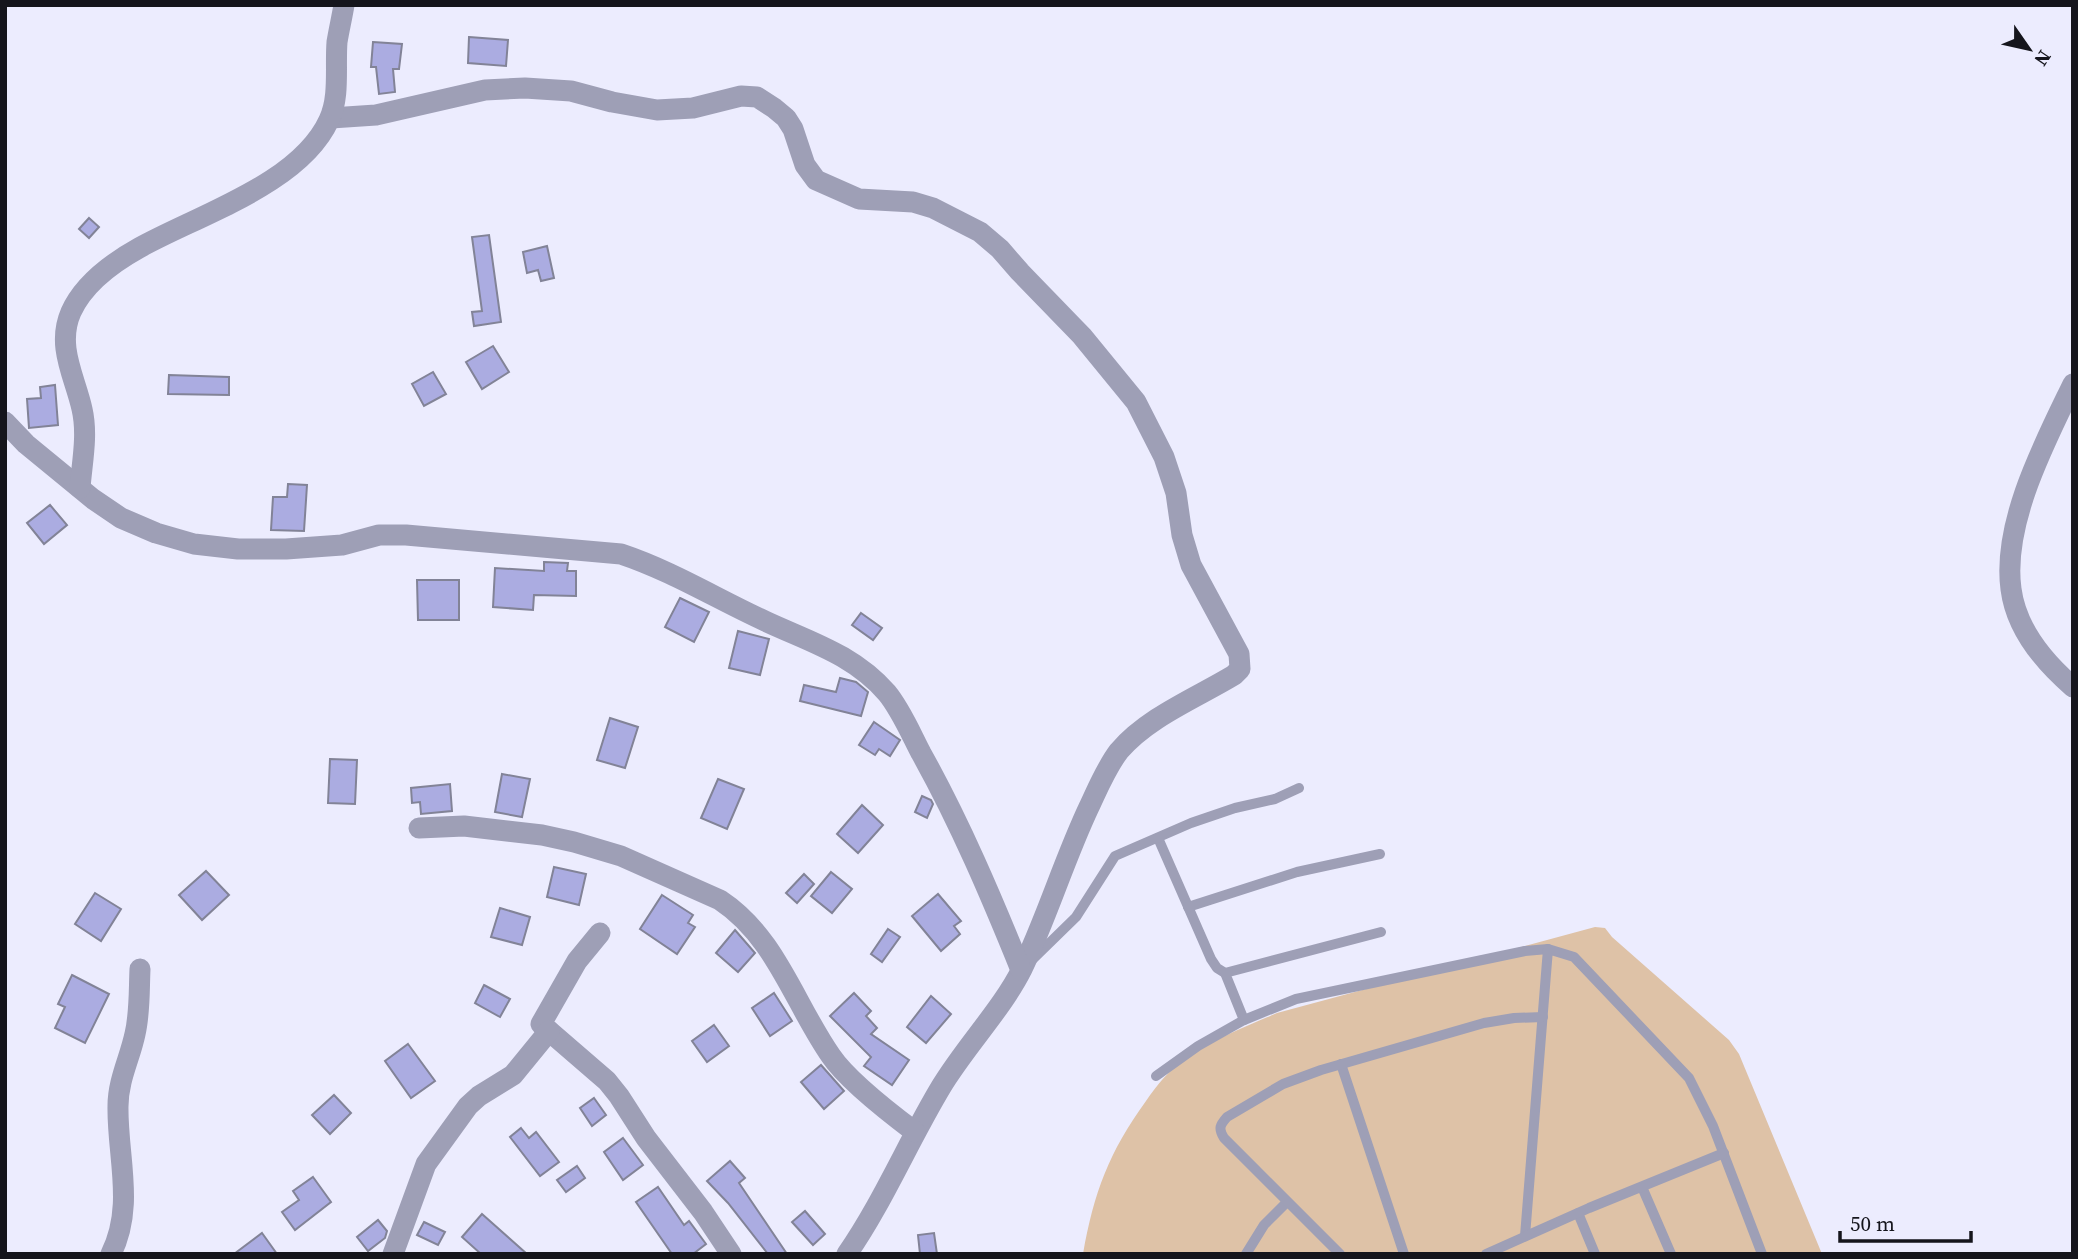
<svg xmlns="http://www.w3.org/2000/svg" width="2078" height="1259" font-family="'Source Serif 4',serif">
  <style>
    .green { fill: #dec2a7 }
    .building { fill: #abace1; stroke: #828397; stroke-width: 2 }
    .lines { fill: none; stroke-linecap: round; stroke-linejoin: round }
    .lane { stroke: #9e9fb6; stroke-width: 10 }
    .street { stroke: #9e9fb6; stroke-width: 21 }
  </style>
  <rect width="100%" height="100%" fill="#ececfe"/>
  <path class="green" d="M1595,927L1605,928L1612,937L1729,1040L1739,1054L1822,1254H1083C1094,1192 1109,1152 1146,1101C1157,1085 1169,1070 1186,1058C1213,1039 1247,1026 1277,1013Z"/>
  <g class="building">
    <polygon points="469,37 508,40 506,66 468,63"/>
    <polygon points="373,42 402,44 399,69 393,69 395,92 379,94 376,67 371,67"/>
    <polygon points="89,218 99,227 89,238 79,229"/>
    <polygon points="489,235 501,322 474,326 472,312 482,311 472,237"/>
    <polygon points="547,246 554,278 541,281 538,270 527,273 523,252"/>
    <polygon points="493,346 509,372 482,389 466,362"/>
    <polygon points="433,372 446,394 424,406 412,384"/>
    <polygon points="169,375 229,377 229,395 168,394"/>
    <polygon points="55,385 58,425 29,428 27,399 41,398 40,387"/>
    <polygon points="288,484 307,485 304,531 271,530 273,497 287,497"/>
    <polygon points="50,505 67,525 44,544 27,523"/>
    <polygon points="544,562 568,563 567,571 576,571 576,596 534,595 533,610 493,607 495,568 544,571"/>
    <polygon points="417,580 459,580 459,620 418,620"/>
    <polygon points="680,598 709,612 694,642 665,627"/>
    <polygon points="861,613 882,628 873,640 852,625"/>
    <polygon points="738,631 769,639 760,675 729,668"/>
    <polygon points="840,678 856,682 868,692 861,716 800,701 804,685 836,692"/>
    <polygon points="610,718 638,727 625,768 597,760"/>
    <polygon points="874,722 900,740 890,756 879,749 875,755 859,745"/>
    <polygon points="330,759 357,760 355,804 328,803"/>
    <polygon points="502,774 530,779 522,817 495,812"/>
    <polygon points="718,779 744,789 727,829 701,818"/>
    <polygon points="450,784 452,811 421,814 420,802 412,803 411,788"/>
    <polygon points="922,796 931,800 933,804 927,818 915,812"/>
    <polygon points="862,805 883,825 858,853 837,834"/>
    <polygon points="554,867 586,874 579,905 547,897"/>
    <polygon points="206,871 229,895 202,920 179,895"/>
    <polygon points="831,872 852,889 832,913 811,896"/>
    <polygon points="804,874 814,884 797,903 786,893"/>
    <polygon points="95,893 121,909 101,941 75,924"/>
    <polygon points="938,894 961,921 954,926 960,934 941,951 912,916"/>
    <polygon points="662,895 693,915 688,923 695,927 677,954 640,929"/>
    <polygon points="500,908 530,917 522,945 491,937"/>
    <polygon points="888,929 900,937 882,962 871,954"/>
    <polygon points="735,930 755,953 738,972 716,953"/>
    <polygon points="72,975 109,994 85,1043 55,1028 65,1007 58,1004"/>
    <polygon points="484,985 510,999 500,1017 475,1003"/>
    <polygon points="774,993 792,1021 770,1036 752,1008"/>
    <polygon points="854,993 871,1011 866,1016 877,1028 871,1034 909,1060 892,1085 864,1066 871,1057 830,1016"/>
    <polygon points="931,996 951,1014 926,1043 907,1027"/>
    <polygon points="714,1025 729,1046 707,1062 692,1041"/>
    <polygon points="408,1044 435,1081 411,1098 385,1061"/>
    <polygon points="821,1065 844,1091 824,1109 801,1082"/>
    <polygon points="334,1095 351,1113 330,1134 312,1115"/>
    <polygon points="594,1098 606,1115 592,1126 580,1108"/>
    <polygon points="521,1128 529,1138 536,1132 559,1162 540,1176 510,1137"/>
    <polygon points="623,1138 643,1165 623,1180 604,1152"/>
    <polygon points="730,1161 745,1178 739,1183 787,1254 768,1254 728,1203 707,1181"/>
    <polygon points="577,1166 585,1178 566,1192 557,1180"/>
    <polygon points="313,1177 331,1202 295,1230 282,1212 299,1200 293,1191"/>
    <polygon points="658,1187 684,1225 689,1221 706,1244 693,1254 672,1254 636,1202"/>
    <polygon points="805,1211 825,1234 813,1245 792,1222"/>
    <polygon points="482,1214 527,1254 481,1254 462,1237"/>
    <polygon points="378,1220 387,1231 385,1238 368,1251 357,1237"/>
    <polygon points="424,1222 445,1232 438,1245 417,1235"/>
    <polygon points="262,1233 277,1254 234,1254"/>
    <polygon points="934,1233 937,1254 920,1254 918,1235"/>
  </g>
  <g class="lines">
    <g class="lane">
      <polyline points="1158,838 1211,959 1217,968 1225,973"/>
      <polyline points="1188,907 1297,872 1380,854"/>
      <polyline points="1033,959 1076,917 1115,856 1191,823 1235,808 1275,799 1299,788"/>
      <polyline points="1244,1020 1225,973 1381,932"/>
      <polyline points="1341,1064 1404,1254"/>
      <polyline points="1156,1076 1198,1046 1244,1020 1296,999 1525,951 1548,949"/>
      <polyline points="1642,1187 1671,1254"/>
      <polyline points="1578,1213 1595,1254"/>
      <polyline points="1525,1236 1548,949 1574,957 1689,1078 1713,1126 1762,1254"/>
      <polyline points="1246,1254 1264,1225 1287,1202"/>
      <path d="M1340,1254L1224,1138C1218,1128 1220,1125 1227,1117L1283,1084L1321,1070L1484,1023L1514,1018L1543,1017"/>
      <polyline points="1486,1254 1589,1208 1724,1153"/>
    </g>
    <g class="street">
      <path d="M331,118L376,115L485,90L525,88L571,91L612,102L657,110L693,108L741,96L757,97L774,108L786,118L793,129L805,165L816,180L859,199L913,202L933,208L980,232L1000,249L1020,272L1082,336L1136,402L1164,457L1176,493L1182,535L1191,565L1239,654L1240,669L1234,675C1196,698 1148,717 1119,751C1106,768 1098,788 1089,807C1064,860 1047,917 1022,969C1002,1009 965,1047 941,1087C908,1142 883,1202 847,1254"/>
      <path d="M2073,384C2045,442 2002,523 2011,589C2016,628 2044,662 2073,687"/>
      <path d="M5,422L26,444L93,499L121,518L156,533L194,544L238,549H286L342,545L379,535H406L621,554C672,571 717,599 765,621C810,642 853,654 887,693C901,710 911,734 921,753C960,823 991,896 1021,970"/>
      <path d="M80,488C82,462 88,435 82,409C75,377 56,346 71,312C84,283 112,263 139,248C198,215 300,184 329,120C340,97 335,67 337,42C339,30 342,17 344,5"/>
      <path d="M419,828L464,826L542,835L574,842L621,856L720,900C776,937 794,1003 831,1056C848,1081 891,1114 915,1132"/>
      <polyline points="600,933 577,961 541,1024 607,1081 619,1096 646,1138 703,1212 731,1254"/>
      <path d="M111,1254C135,1206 117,1156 118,1106C118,1080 130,1058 135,1034C140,1013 139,990 140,969"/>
      <polyline points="393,1254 426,1164 468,1106 479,1096 513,1075 549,1031"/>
    </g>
  </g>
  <rect width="2078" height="1259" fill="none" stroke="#15151c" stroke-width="14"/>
  <g transform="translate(2029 49) rotate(124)" stroke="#ececfe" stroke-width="5" paint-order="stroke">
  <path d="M0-5L12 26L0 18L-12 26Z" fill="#15151c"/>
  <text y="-10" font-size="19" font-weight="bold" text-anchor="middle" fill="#15151c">N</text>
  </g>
  <path d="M1840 1231v10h131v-10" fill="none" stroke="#15151c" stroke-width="3.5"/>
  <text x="1850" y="1231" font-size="21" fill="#15151c" stroke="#ececfe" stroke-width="5" paint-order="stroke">50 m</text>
</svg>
